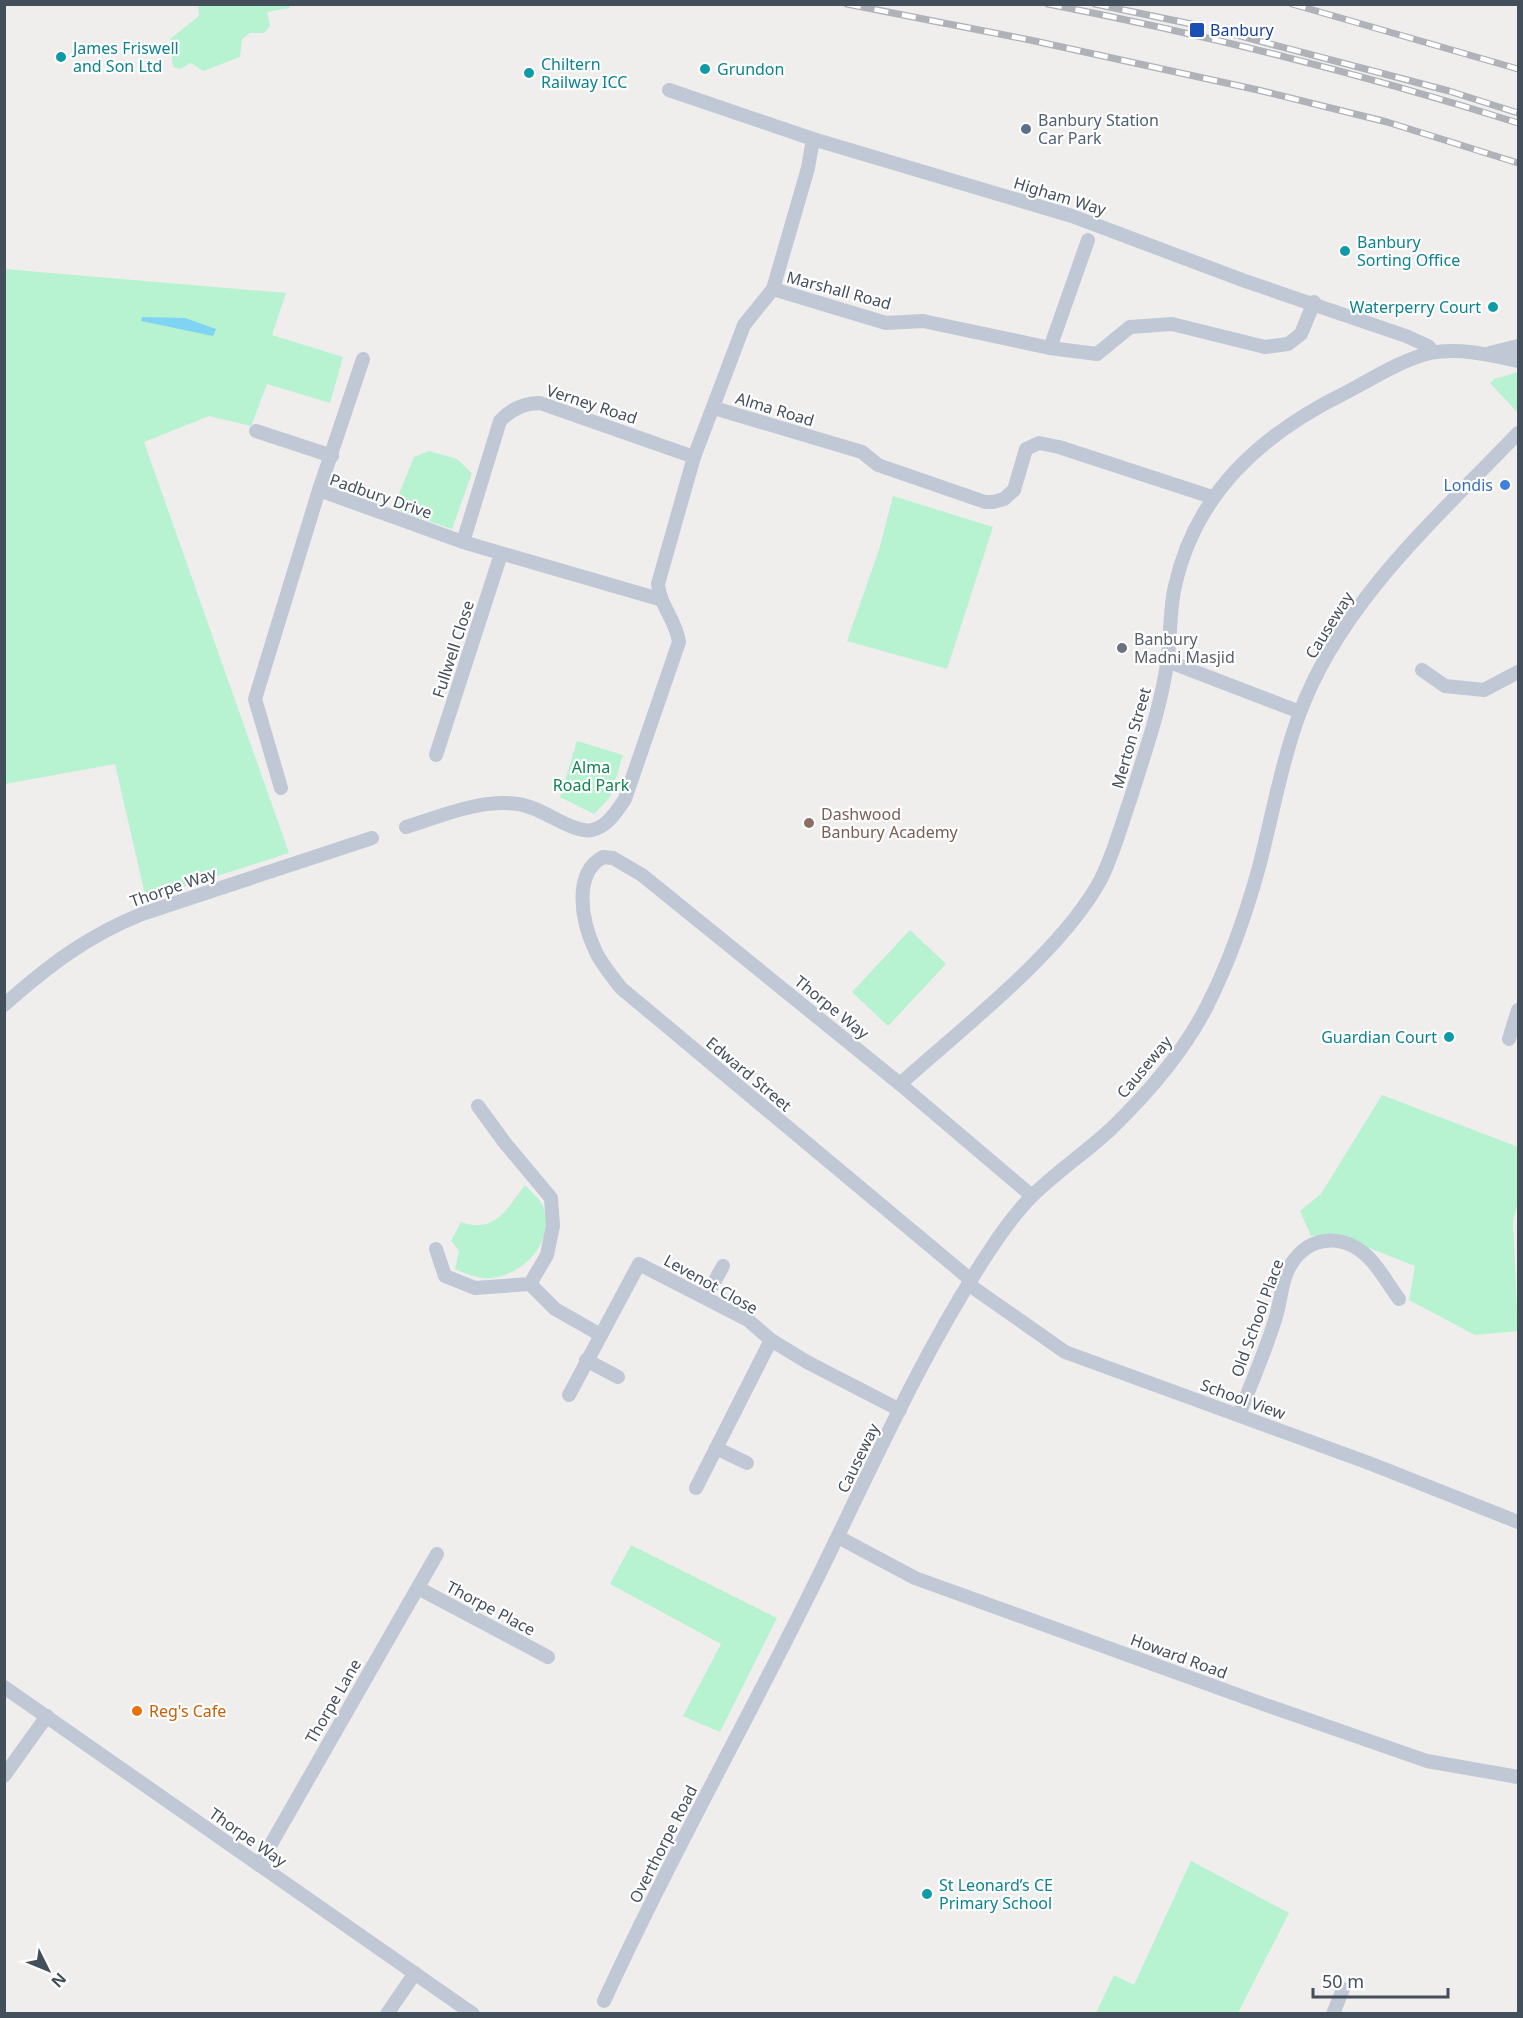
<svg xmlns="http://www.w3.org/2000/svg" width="1523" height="2018" font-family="'Noto Sans',sans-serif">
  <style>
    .green { fill: #b7f2d1 }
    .water { fill: #80d4f3 }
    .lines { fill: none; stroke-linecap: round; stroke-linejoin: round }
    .minor { stroke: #bfc8d4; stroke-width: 14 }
    .rail-casing { stroke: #afb2b8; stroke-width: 7 }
    .rail { stroke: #fff; stroke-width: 4.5; stroke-dasharray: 14; stroke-linecap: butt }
    .transit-dot { fill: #1a4fb4; stroke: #fff; stroke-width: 2 }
    .culture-dot { fill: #0f9aa8; stroke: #fff; stroke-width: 2 }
    .service-dot { fill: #5c6f8a; stroke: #fff; stroke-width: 2 }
    .shop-dot { fill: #3f7fe0; stroke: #fff; stroke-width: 2 }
    .worship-dot { fill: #6b7280; stroke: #fff; stroke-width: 2 }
    .education-dot { fill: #8d6e63; stroke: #fff; stroke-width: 2 }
    .food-dot { fill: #e8710a; stroke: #fff; stroke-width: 2 }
    .labels { text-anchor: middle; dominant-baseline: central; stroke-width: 4.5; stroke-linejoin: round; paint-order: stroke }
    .transit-label { font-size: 16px; fill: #164399; stroke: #fff; text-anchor: start }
    .culture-label { font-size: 16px; fill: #0d838f; stroke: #fff; text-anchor: start }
    .service-label { font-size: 16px; fill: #4e5e75; stroke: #fff; text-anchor: start }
    .street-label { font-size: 16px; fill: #444f5c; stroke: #fff }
    .shop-label { font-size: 16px; fill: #366cbe; stroke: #fff; text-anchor: end }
    .worship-label { font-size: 16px; fill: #5b616d; stroke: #fff; text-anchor: start }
    .park-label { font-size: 16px; fill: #0f8350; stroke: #fff }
    .education-label { font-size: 16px; fill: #785e54; stroke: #fff; text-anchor: start }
    .food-label { font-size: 16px; fill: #c56008; stroke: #fff; text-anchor: start }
  </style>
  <rect width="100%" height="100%" fill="#f0eded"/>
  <g class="green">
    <polygon points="288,4 290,8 267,12 270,26 264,33 250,33 242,39 240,57 203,71 191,63 180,69 173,67 170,39 199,16 198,5"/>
    <polygon points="4,269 286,293 272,335 343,357 330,403 267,384 251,426 209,416 144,442 289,853 146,899 115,764 5,784"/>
    <polygon points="1518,372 1518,413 1490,383 1494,379"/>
    <polygon points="429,451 457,459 472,473 452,529 393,509 414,457"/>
    <polygon points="893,496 993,527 947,669 847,641 879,550"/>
    <polygon points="577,741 623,755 610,797 594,814 560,797"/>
    <polygon points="910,930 946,964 888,1026 852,992"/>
    <polygon points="1382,1095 1518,1147 1518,1201 1513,1221 1518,1331 1475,1335 1409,1300 1415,1266 1333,1234 1311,1236 1300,1211 1321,1194"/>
    <path d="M525,1185C530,1191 540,1199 543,1206C556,1241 524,1275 491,1278C479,1279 466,1274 455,1269L459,1251L451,1241L461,1222C495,1234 506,1210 525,1185Z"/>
    <polygon points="631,1545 777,1618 720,1732 683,1716 721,1644 610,1584"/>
    <polygon points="1191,1861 1289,1913 1238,2013 1096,2013 1114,1975 1134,1985"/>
  </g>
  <polygon class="water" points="142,317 185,318 216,329 213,336 141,321"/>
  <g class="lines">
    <g class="minor">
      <polyline points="669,90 813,139 1072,216 1245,281 1406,336 1428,346 1433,352"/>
      <polyline points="773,289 886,323 923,321 1050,348 1097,354 1130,327 1172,324 1265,347 1288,344 1301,334 1314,302"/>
      <polyline points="1050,348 1088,240"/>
      <polyline points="1490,353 1518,346"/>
      <polyline points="714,408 862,452 878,465 985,502 993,502 1004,499 1014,490 1026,449 1039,443 1059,447 1212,497"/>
      <polyline points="256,431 332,456"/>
      <polyline points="319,490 363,359"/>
      <path d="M463,542L500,421C511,409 523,403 540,403L694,457"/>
      <polyline points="1167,661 1300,712"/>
      <polyline points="1422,670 1445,686 1484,690 1518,672"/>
      <polyline points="436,755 501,554"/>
      <polyline points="281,788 255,699 319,490 463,542 659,599"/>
      <path d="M406,827C442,816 479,799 518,804C542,807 573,834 592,830C608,826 616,812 625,799L679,642C676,619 660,607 658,584L694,457L744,325L773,289L808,168L813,139"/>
      <path d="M4,1005C48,966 87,936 142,914L372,838"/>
      <polyline points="1509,1039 1518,1010"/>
      <path d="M900,1084C962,1028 1062,952 1101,879C1113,855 1121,826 1130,800C1144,755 1160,711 1167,664C1171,638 1169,612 1175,586C1196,492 1262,434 1345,393C1372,379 1401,360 1430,353C1458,347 1491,355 1518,361"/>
      <polyline points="436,1249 445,1276 475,1288 530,1284 547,1255 553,1226 551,1198 505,1143 478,1106"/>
      <path d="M971,1280L621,988C612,976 601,964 595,950C582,922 572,874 603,857L613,858L642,875L900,1084L1032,1196"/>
      <polyline points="530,1284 555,1309 599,1334"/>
      <polyline points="968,1284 1065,1352 1369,1463 1518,1522"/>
      <polyline points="706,1297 723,1266"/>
      <polyline points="586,1360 618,1377"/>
      <polyline points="569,1395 639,1264 748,1320 771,1340 807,1362 900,1410"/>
      <path d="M1239,1415C1251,1384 1265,1352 1275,1320C1280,1305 1281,1286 1287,1272C1304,1235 1342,1231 1369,1258C1381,1270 1389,1286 1399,1299"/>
      <polyline points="716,1448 747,1463"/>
      <polyline points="696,1488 771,1340"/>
      <polyline points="838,1537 915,1578 1263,1704 1427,1761 1518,1777"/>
      <polyline points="418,1588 548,1657"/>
      <polyline points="4,1687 473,2014"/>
      <polyline points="4,1776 47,1716"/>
      <polyline points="259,1865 437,1554"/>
      <path d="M604,2001C667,1864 741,1732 808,1597C866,1481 917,1361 988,1253C1001,1233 1016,1212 1033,1195C1058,1171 1086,1152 1111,1129C1148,1093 1184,1052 1207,1006C1229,963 1246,914 1259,867C1272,817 1281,765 1299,715C1340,602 1437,518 1518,433"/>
      <polyline points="387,2014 415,1973"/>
      <polyline points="1333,2014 1343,1989"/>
    </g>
    <defs>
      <g id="rail">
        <polyline points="847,4 1030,40 1258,90 1387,122 1518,163"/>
        <path d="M1048,4C1207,35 1363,74 1518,123"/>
        <polyline points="1095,4 1201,26"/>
        <polyline points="1292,4 1518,69"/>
        <polyline points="1233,34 1449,91 1518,113"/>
      </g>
    </defs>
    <use href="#rail" class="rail-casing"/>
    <use href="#rail" class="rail"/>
  </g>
  <rect class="transit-dot" x="1189" y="22" width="16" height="16" rx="3"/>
  <g class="culture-dot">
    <circle cx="61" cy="57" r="6"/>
    <circle cx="705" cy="69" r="6"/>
    <circle cx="529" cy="73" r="6"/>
    <circle cx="1345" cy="251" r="6"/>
    <circle cx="1493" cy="307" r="6"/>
    <circle cx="1449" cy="1037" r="6"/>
    <circle cx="927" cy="1894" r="6"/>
  </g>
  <circle class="service-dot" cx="1026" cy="129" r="6"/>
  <circle class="shop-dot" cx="1505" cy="485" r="6"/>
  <circle class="worship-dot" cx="1122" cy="648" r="6"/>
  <circle class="education-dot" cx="809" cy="823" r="6"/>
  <circle class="food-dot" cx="137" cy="1711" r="6"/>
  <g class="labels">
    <g class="transit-label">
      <text x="1210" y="30">Banbury</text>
    </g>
    <g class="culture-label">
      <text x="73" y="48">James Friswell<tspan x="73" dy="18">and Son Ltd</tspan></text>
      <text x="541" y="64">Chiltern<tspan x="541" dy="18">Railway ICC</tspan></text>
      <text x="717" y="69">Grundon</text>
      <text x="1357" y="242">Banbury<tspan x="1357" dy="18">Sorting Office</tspan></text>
      <text x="1481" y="307" text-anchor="end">Waterperry Court</text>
      <text x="1437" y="1037" text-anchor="end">Guardian Court</text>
      <text x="939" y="1885">St Leonard’s CE<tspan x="939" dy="18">Primary School</tspan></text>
    </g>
    <g class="service-label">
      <text x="1038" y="120">Banbury Station<tspan x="1038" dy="18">Car Park</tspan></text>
    </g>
    <g class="street-label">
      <text transform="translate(1060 196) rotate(17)">Higham Way</text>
      <text transform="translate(839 290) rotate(15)">Marshall Road</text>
      <text transform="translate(592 404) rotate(18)">Verney Road</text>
      <text transform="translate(775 409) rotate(17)">Alma Road</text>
      <text transform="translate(381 496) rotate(19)">Padbury Drive</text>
      <text transform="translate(1329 625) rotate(-58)">Causeway</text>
      <text transform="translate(453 649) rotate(-72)">Fullwell Close</text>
      <text transform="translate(1131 738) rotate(-74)">Merton Street</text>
      <text transform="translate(173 887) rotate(-19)">Thorpe Way</text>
      <text transform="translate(832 1007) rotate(39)">Thorpe Way</text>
      <text transform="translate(1144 1067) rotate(-50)">Causeway</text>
      <text transform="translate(749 1074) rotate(40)">Edward Street</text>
      <text transform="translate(711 1284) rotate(29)">Levenot Close</text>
      <text transform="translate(1257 1318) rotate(-70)">Old School Place</text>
      <text transform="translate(1243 1399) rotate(20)">School View</text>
      <text transform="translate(858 1458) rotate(-64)">Causeway</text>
      <text transform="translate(491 1608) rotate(28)">Thorpe Place</text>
      <text transform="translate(1179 1656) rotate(20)">Howard Road</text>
      <text transform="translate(333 1701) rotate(-60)">Thorpe Lane</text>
      <text transform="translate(248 1837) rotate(35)">Thorpe Way</text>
      <text transform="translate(663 1844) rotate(-63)">Overthorpe Road</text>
    </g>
    <g class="shop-label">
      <text x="1493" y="485">Londis</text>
    </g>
    <g class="worship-label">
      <text x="1134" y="639">Banbury<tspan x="1134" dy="18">Madni Masjid</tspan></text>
    </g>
    <g class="park-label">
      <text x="591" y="767">Alma<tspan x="591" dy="18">Road Park</tspan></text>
    </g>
    <g class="education-label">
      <text x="821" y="814">Dashwood<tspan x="821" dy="18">Banbury Academy</tspan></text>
    </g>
    <g class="food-label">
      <text x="149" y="1711">Reg's Cafe</text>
    </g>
  </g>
  <rect width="1523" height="2018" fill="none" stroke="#444f5c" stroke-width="12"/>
  <g transform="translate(48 1970) rotate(133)" stroke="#ffffff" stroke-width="4.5" paint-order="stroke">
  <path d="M0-4.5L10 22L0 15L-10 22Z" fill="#444f5c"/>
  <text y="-9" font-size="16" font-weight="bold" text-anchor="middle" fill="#444f5c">N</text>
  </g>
  <path d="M1313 1988v9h135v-9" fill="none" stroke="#444f5c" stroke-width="3"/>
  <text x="1322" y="1988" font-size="18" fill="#444f5c" stroke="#ffffff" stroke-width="4.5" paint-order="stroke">50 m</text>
</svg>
